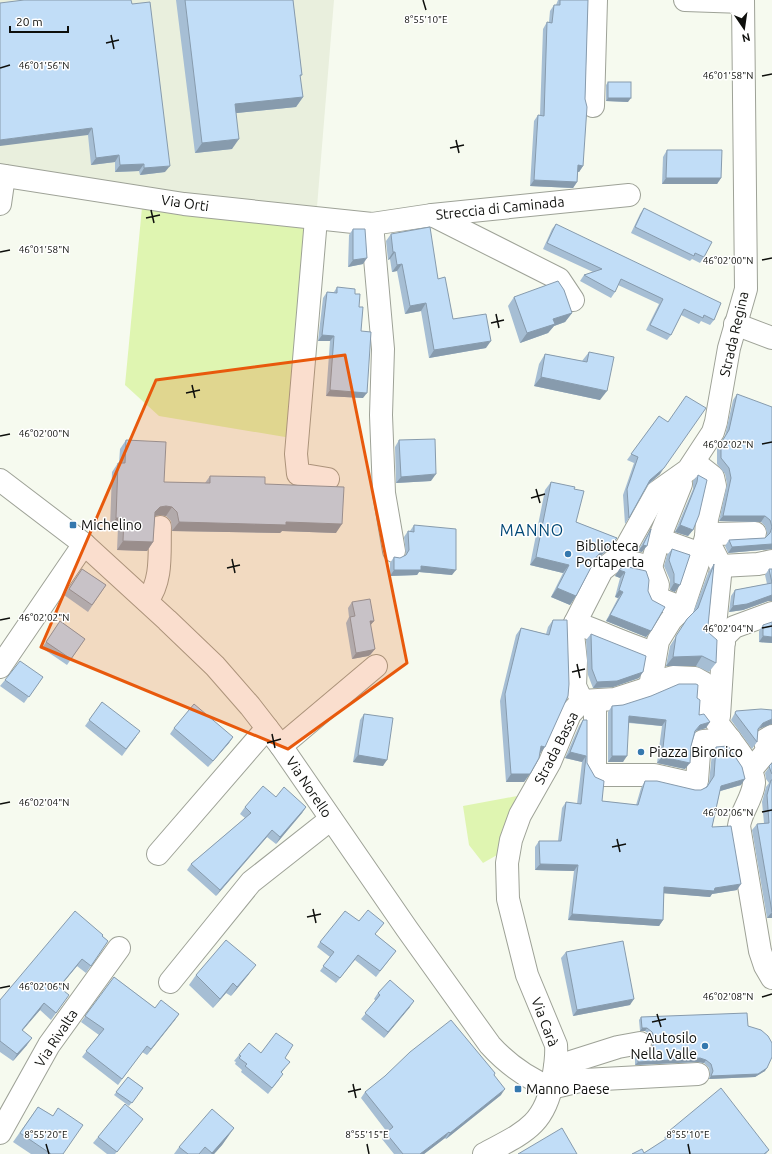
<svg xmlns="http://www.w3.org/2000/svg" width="772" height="1154" font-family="Ubuntu,sans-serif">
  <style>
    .built { fill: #e9efdd }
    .green { fill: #dff5b1 }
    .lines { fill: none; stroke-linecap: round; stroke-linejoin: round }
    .minor-casing { stroke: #9ea297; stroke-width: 24 }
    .minor { stroke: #fff; stroke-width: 22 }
    .wall { fill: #a6bed4 }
    .shaded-wall { fill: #879bad }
    .building { fill: #c1ddf7; stroke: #879bad }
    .marked { fill: #e8590c; fill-opacity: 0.2; stroke: #e8590c; stroke-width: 3; stroke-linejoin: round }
    .ticks { fill: none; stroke: #0e0f0c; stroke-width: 1.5 }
    .poi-dot { fill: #3578ae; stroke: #fff; stroke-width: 1.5 }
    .labels { text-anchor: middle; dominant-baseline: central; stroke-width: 3; stroke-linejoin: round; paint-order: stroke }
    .street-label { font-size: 14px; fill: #0e0f0c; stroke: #fff }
    .poi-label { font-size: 14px; fill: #0e0f0c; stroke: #fff; text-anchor: start }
    .quarter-label { font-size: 16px; letter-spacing: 1px; fill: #004775; stroke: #fff }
    .ticks-label { font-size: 10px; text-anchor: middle; fill: #0e0f0c; stroke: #fff; stroke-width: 3; stroke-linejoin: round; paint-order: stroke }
  </style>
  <rect width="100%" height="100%" fill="#f6faef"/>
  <polygon class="built" points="0,0 334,0 316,219 0,168"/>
  <g class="green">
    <polygon points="143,197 316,219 297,439 159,416 125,385"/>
    <polygon points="517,796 502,830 497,855 483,863 469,845 463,806"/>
  </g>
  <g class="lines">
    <defs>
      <g id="minor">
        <polyline points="685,0 743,2"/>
        <polyline points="593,106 596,0"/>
        <polyline points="0,175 184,204 372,224 432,215 629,195"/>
        <polyline points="0,204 4,176"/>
        <polyline points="432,215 559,279 573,300"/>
        <polyline points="316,219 296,454 298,474 328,479"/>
        <polyline points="372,224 383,349 381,415 384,493 394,551"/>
        <polyline points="735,324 772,338"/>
        <path d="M0,480L84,544L167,620L215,666L250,706L281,746L407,929L490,1045C508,1065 527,1078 551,1088"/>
        <polyline points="706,537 721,566 714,636 724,642"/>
        <polyline points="706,537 715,534 755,533"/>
        <polyline points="659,539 701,554"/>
        <polyline points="617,559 651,567 658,585 656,594 657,598 683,608"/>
        <polyline points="721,566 758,564 772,561"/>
        <polyline points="651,567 659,539 681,484 679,477"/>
        <path d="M147,601C163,580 159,552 160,527"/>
        <path d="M575,623C602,632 627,645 655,653"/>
        <polyline points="0,667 84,544"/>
        <polyline points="650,687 658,641 671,620 683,608 701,554 706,537 707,519 715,486 713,477 694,462"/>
        <path d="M582,701L615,699L643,690L662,680L673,677L695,678L704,683C709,694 706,706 712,716C722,730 755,767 754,783C753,798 741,811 739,826L760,951L765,966L772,978"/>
        <polyline points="595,701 595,769 600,775 654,775 694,784 697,781 699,753 703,741 730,739"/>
        <polyline points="719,716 724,637 734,627 772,613"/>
        <polyline points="281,746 376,666"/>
        <polyline points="750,771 767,751 765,740 772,736"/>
        <polyline points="158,854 267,728"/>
        <polyline points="170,982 251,882 331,819"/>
        <polyline points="555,1067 618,1047 640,1043"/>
        <polyline points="551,1088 584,1080 698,1074"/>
        <polyline points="0,1133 49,1045 119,948"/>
        <path d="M484,1154C523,1133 545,1126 553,1079C555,1067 557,1057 556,1045L527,975L508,899L507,863L511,840L520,815L550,762L570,714L582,701L575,686L576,661L573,634L575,623L602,570L620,556L624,551L657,492L688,470L713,432L716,422L729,348L746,289L743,0"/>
      </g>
    </defs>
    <use href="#minor" class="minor-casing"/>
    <use href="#minor" class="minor"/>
  </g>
  <g class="wall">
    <polygon points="24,0 165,172 140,175 139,171 115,172 115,162 91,165 88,135"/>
    <polygon points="176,0 293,0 302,75 300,77 303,97 296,107 236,113 232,149 195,153"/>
    <polygon points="558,0 588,0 583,166 579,172 578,172 577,182 573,188 530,186 534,121 538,115 540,115 543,29 547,22 549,22 550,11 554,5 556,5"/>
    <polygon points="608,82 628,102 606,101 606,85"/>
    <polygon points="667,150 721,178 717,184 662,184 663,157"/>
    <polygon points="644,208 704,257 700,263 692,259 690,261 631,233 640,214"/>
    <polygon points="556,224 714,320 710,325 701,321 699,324 681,315 671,335 667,340 646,330 659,304 618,285 615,292 611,298 580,281 584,275 593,272 543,249 552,229"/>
    <polygon points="353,229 363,264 348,267 349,235"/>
    <polygon points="391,234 438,279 453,319 486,348 429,358 421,311 405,314 397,271 392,272 390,259 388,260 386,241"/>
    <polygon points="337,287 355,294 359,307 361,331 363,398 326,396 330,341 318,341 323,298 327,292 334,292"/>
    <polygon points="514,297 572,313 565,322 554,326 548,333 520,343 508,306"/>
    <polygon points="589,352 600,400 534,386 539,364 545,354 582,361"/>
    <polygon points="737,394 772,489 772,549 728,553 725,546 729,540 765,538 766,537 767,533 765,526 761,522 719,521 727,484 725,474 717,464 717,449 725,436 733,400"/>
    <polygon points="659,416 660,474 648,485 629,518 625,524 623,495 634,463 627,460"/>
    <polygon points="126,440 164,482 205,483 210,476 265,484 336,533 282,531 280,533 172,531 171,521 166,516 160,515 155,516 153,542 147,551 117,550 118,527 110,527 112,472 118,463 119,463 120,449"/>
    <polygon points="399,440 431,481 396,483 395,447"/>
    <polygon points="698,475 693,530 688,536 675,532 693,489 693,481"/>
    <polygon points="551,482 576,522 617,538 612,546 594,562 576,596 570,605 551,597 563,573 530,565 545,490"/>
    <polygon points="414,525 452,575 419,572 417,575 390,576 390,563 394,557 400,558 406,555 404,537 408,531 410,531"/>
    <polygon points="651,529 642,552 638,551 647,535"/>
    <polygon points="672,549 675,592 670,590 670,580 664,566 667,555"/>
    <polygon points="714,564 708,626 716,663 709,672 696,666 666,666 670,646 687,619 693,613 708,573"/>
    <polygon points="624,566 648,591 651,631 646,637 606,621 618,598 615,597 620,578 615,576 619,570"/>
    <polygon points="82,569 106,585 88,612 64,595"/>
    <polygon points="769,569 772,569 772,601 768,601 743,610 729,612 731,596 735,590 767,584 765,575"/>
    <polygon points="352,602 374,621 370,625 375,649 370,655 368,656 352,659 346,623 349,617 348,608"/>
    <polygon points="553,620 539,755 524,782 506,782 500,701 516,635 521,628 546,634 548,627"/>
    <polygon points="60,621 85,639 67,665 42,648"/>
    <polygon points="763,625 772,643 759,642 759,631"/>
    <polygon points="591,634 639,678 613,687 593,688 588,675 586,640"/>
    <polygon points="43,677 24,703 0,686 5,680"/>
    <polygon points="697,698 699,715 706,728 696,731 691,746 685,769 657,763 662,726 629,723 623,762 608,762 608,712 612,706"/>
    <polygon points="102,702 136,737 122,756 85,726"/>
    <polygon points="736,711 759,729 758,730 757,742 752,749 731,720"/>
    <polygon points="364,714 383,766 353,762 360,720"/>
    <polygon points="583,720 587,763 602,801 636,805 641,788 645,781 695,790 701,790 706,787 709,782 712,753 716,747 741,785 720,791 712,827 737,890 712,894 710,897 664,893 663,920 659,926 568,920 574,871 535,870 535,847 539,841 558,841 562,808 566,802 577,804 582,762 565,758 579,726"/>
    <polygon points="174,728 233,737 229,743 208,767 170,734"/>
    <polygon points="772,763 772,918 767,918 752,830 757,824 764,823 762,802 766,787 769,783 766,779 765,773"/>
    <polygon points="276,797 306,807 302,813 276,844 267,837 216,896 187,870 191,864 245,818 240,814 245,807"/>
    <polygon points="359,921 384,923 375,934 396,951 376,977 355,960 336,983 320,971 330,957 317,947 320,942"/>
    <polygon points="102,936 108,941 86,973 77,966 59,987 64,1002 51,1020 40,1010 22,1030 27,1045 13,1061 0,1052 0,1000"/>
    <polygon points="566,952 630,1005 573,1016 561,958"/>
    <polygon points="249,974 231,996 226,993 213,1008 189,985 196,975"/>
    <polygon points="114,977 155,1008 179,1014 147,1055 142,1052 118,1085 82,1057 99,1035 81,1022"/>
    <polygon points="378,993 410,1007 384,1038 361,1019 376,1001 374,999"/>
    <polygon points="641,1017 748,1026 765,1071 755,1077 709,1079 710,1074 709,1068 704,1063 698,1062 635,1065 635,1057 638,1053 650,1050 652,1047 652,1040 650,1035 645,1031 640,1031 639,1020"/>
    <polygon points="261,1053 285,1058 285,1068 282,1072 279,1080 268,1094 241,1072 242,1070 235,1064 236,1062 234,1061 239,1055"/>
    <polygon points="494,1075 501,1095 446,1139 445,1138 424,1154 394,1154 382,1139 387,1132 361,1098 365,1092"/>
    <polygon points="128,1077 143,1088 129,1106 114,1095"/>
    <polygon points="38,1107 53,1116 63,1154 31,1154 13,1142"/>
    <polygon points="143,1119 115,1154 107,1154 93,1143 98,1137"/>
    <polygon points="234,1128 222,1145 214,1154 174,1154 179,1147"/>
    <polygon points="669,1131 769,1150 766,1154 632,1154 644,1153 666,1139 664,1138"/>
  </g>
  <g class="shaded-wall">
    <polygon points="303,97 296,107 228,114 235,104"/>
    <polygon points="608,98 631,98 628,102 606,101"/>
    <polygon points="92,128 88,135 0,146 0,140"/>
    <polygon points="239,139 232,149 195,153 202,143"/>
    <polygon points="119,155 115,162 91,165 96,158"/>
    <polygon points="144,164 139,171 115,172 120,165"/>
    <polygon points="578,165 583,166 579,172 574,171"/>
    <polygon points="170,166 165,172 140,175 144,168"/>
    <polygon points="666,178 721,178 717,184 662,184"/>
    <polygon points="534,180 577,182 573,188 530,186"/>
    <polygon points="393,252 395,252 390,259 388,260"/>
    <polygon points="367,258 363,264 348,267 353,260"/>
    <polygon points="402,264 397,271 392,272 397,265"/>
    <polygon points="426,303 421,311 405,314 410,306"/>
    <polygon points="572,313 565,322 554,326 548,333 520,343 527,333 553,319"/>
    <polygon points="322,335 334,336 330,341 318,341"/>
    <polygon points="491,341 486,348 429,358 434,350"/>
    <polygon points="541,377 607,391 600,400 534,386"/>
    <polygon points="330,390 367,393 363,398 326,396"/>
    <polygon points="664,468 660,474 646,486 650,480"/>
    <polygon points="436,474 431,481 396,483 401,477"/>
    <polygon points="166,506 172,507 166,516 160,515 154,516 155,512 160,507"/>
    <polygon points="723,516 765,516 761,522 719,521"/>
    <polygon points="116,518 124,518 118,527 110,527"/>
    <polygon points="179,522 286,522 342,524 336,533 282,531 280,533 172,531"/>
    <polygon points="680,525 693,530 688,536 675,532"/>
    <polygon points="617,538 612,546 591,564 597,556"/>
    <polygon points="123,541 153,542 147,551 117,550"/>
    <polygon points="772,544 772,549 728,553 732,547"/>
    <polygon points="643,545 647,546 642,552 638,551"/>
    <polygon points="536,557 569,565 563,573 530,565"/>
    <polygon points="421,566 456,570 452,575 419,572 417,575 390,576 394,570"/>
    <polygon points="619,570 625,572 620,578 615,576"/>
    <polygon points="674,583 680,585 675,592 670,590"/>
    <polygon points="557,588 576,596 570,605 551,597"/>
    <polygon points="619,590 623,592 618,598 615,597"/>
    <polygon points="772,595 772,601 768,601 743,610 729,612 733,606"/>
    <polygon points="610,615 651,631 646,637 606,621"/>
    <polygon points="370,621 374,621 369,627"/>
    <polygon points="763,636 772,637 772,643 759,642"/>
    <polygon points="375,649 370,655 368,656 352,659 356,653"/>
    <polygon points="702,656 696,666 666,666 673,657"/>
    <polygon points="643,672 639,678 613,687 593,688 597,682"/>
    <polygon points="629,716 666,720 662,726 625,722"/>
    <polygon points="772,719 772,724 759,729 754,735 763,723"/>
    <polygon points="710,722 706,728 696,731 700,725"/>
    <polygon points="233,737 229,743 208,767"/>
    <polygon points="541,746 545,747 539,755"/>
    <polygon points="570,752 586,756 582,762 565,758"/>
    <polygon points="358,755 387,760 383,766 353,762"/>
    <polygon points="612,756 627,756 623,762 608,762"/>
    <polygon points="662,757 690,763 685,769 657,763"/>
    <polygon points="511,774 530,774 524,782 506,782"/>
    <polygon points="745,779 741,785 717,792 721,786"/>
    <polygon points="306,807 302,813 276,844 280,837"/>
    <polygon points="272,830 267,837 216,896 220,890"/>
    <polygon points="540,864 578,865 574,871 535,870"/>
    <polygon points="741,884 737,890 712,894 710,897 660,893 664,887 715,888"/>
    <polygon points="772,912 772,918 767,918"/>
    <polygon points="572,914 663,920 659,926 568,920"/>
    <polygon points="82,959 77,966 54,994 59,987"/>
    <polygon points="256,965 249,974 231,996 237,987"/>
    <polygon points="233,983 226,993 213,1008 220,999"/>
    <polygon points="634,999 630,1005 573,1016 577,1010"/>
    <polygon points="414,1001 410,1007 384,1038 388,1032"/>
    <polygon points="44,1003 40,1010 17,1037 22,1030"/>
    <polygon points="179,1014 175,1020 147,1055 151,1049"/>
    <polygon points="642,1028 647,1028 645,1031 640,1031"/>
    <polygon points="32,1038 27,1045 13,1061 17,1054"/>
    <polygon points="700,1058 706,1060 704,1063 698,1062 635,1065 638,1062"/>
    <polygon points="767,1068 765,1071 755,1077 709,1079 711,1076"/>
    <polygon points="505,1089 501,1095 446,1139 450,1133"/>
    <polygon points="234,1128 222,1145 214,1154 211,1154"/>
    <polygon points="449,1132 445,1138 424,1154 420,1154"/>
  </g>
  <g class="building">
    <polygon points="24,0 131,0 132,4 150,2 170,166 144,168 144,164 120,165 119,155 96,158 92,128 0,140 0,3"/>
    <polygon points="185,0 293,0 302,75 300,75 303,97 235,104 239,139 202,143"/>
    <polygon points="560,0 588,0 585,99 587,107 583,166 578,165 577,182 534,180 538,115 544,116 547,22 552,23 554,5 560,5"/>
    <rect x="608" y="82" width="23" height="16"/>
    <polygon points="667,150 722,150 721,178 666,178"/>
    <polygon points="644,208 712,242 704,257 695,253 694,256 635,227"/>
    <polygon points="556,224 721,303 714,320 704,315 703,318 684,309 671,335 650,325 663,299 621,279 615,292 584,275 602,269 547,243"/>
    <polygon points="430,227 438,279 445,277 453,319 486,314 491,341 434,350 426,303 410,306 402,264 397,265 395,252 393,252 391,234"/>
    <polygon points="353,229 365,229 367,258 353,260"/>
    <polygon points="558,281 564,290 572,313 553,319 555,324 527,333 514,297"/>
    <polygon points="337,287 355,289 355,294 360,294 359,307 363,307 361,331 371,332 367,393 330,390 334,336 322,335 327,292 337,293"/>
    <polygon points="589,352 614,357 607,391 541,377 545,354 587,362"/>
    <polygon points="737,394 772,407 772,544 732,547 729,540 765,538 770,533 772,527 770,520 765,516 723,516 731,478 729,468 721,458 721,443 729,430"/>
    <polygon points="686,396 706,408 664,468 650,480 629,518 627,489 638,457 631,454 659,416 668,422"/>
    <polygon points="435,439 436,474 401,477 399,440"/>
    <polygon points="126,440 166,442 164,482 210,483 210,476 265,477 265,484 344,487 342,524 286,522 286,525 179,522 177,512 172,507 166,506 160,507 155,512 153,542 123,541 124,518 116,518 118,463 125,463"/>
    <polygon points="698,475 707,480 699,515 693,530 680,525 697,482"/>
    <polygon points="551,482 575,487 574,489 584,491 576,522 617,538 597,556 576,596 557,588 569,565 536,557"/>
    <polygon points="414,525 456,529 456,570 421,566 421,570 394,570 394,557 400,558 406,555 409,550 408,531 414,532"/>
    <polygon points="651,529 647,546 643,545"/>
    <polygon points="672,549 690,555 680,585 674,583 674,574 669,560"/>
    <polygon points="714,564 708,626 709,633 717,640 716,663 702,656 673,657 676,636 687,619 698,608"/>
    <polygon points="624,566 646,571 649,580 648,591 652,600 665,607 651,631 610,615 623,592 619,590 625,572 619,570"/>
    <polygon points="82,569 106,585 92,605 69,589"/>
    <polygon points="769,569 772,569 772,595 747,604 733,606 735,590 772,583"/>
    <polygon points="370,599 374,621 370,621 375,649 372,650 356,653 350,617 355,616 352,602"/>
    <polygon points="553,620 567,620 569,684 568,696 545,747 541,746 539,758 530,774 511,774 505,694 521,628 549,635"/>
    <polygon points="60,621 85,639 71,659 46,642"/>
    <polygon points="772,622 772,637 763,636 763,625"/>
    <polygon points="591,634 646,656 643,672 617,681 597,682 592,669"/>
    <polygon points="20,661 43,677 29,697 5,680"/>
    <polygon points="679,684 696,684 698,685 697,698 700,700 699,715 704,714 710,722 700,725 695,731 691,746 690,763 662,757 666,720 629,716 627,756 612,756 612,706 623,705 651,696"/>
    <polygon points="102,702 140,731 126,749 89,720"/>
    <polygon points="194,704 233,737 213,761 174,728"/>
    <polygon points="761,709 772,710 772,719 763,723 758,729 757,742 735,713 736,711"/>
    <polygon points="364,714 393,718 387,760 358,755"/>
    <polygon points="583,720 587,720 587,763 595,777 604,781 602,801 638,805 645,781 657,781 695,790 701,790 707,787 714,776 716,747 728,746 742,767 745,779 721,786 712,827 731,826 741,884 715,888 714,891 664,887 663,920 572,914 578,865 540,864 539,841 561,841 566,802 581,804 586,756 570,752"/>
    <polygon points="772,763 772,774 771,772 769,766"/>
    <polygon points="771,780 772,780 772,912 757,824 769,823 767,795"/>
    <polygon points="263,786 276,797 284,787 306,807 280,837 272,830 220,890 191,864 251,813 245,807"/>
    <polygon points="368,910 384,923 375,934 396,951 380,971 358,955 340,978 323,966 334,952 320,942 345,911 359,921"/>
    <polygon points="75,911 103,935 102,936 108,941 91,966 82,959 59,987 69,995 56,1013 44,1003 22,1030 32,1038 17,1054 0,1041 0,1000"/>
    <polygon points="226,940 256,965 237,987 233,983 220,999 196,975"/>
    <polygon points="623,941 634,999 577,1010 566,952"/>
    <polygon points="114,977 155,1008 161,1000 179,1014 151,1049 147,1046 122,1079 86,1051 104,1029 85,1016"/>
    <polygon points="390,980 414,1001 388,1032 365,1013 380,995 378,993"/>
    <polygon points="747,1013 748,1026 761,1030 768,1036 772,1043 772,1057 767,1068 758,1074 711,1076 713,1071 711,1064 706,1060 700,1058 638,1062 638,1053 650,1050 654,1044 654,1037 652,1032 647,1028 642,1028 641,1017"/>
    <polygon points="451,1020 495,1073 494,1075 505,1089 450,1133 449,1132 420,1154 403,1154 386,1133 393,1127 365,1092 385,1076 410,1052"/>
    <polygon points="276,1033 293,1045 285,1058 290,1062 281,1072 283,1074 272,1088 245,1066 247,1064 239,1058 241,1056 239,1055 249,1043 261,1053"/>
    <polygon points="128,1077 143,1088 132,1103 116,1092"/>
    <polygon points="721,1088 769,1150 764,1154 632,1154 642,1149 644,1153 672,1135 669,1131"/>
    <polygon points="125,1104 143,1119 117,1152 98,1137"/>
    <polygon points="38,1107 53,1116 58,1108 83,1125 63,1154 51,1154 20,1133"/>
    <polygon points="212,1109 234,1128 212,1153 205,1147 199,1154 188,1154 179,1147"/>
    <polygon points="562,1128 577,1154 518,1154"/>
  </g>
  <path class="marked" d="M345,355L407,663L288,749L41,647L156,380Z"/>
  <path class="ticks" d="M423,0L426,10M111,35L114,49M106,43L119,40M0,68L10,65M762,76L772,74M456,140L459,153M450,148L464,145M151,210L154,223M146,218L160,215M0,252L10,250M762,260L772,258M496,314L499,328M491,323L504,320M192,385L195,398M186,393L200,390M0,436L10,434M762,444L772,442M536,489L540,503M531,498L545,494M232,559L235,573M227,568L240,565M0,620L10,618M762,628L772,626M577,664L580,678M572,672L585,669M272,734L275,748M267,743L281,739M0,804L10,802M762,812L772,810M617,839L620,852M612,847L626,844M313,909L316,923M307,917L321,914M0,988L10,986M762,997L772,994M657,1014L661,1027M652,1022L666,1019M353,1084L356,1098M348,1092L361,1089M46,1144L49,1154M367,1144L369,1154M688,1144L690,1154"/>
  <g class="poi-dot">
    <rect x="69" y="521" width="8" height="8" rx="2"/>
    <circle cx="568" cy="554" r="4"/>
    <circle cx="641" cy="752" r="4"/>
    <circle cx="705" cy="1046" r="4"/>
    <rect x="514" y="1085" width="8" height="8" rx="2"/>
  </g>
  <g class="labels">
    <g class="street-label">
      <text transform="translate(185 203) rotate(8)">Via Orti</text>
      <text transform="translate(500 208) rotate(-6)">Streccia di Caminada</text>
      <text transform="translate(734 334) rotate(-77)">Strada Regina</text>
      <text transform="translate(556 748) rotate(-63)">Strada Bassa</text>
      <text transform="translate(309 787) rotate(56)">Via Norello</text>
      <text transform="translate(545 1022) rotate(69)">Via Carà</text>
      <text transform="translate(56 1038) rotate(-57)">Via Rivalta</text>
    </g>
    <g class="poi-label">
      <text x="81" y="525">Michelino</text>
      <text x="576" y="546">Biblioteca<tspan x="576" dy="16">Portaperta</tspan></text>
      <text x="649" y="752">Piazza Bironico</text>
      <text x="697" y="1038" text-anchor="end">Autosilo<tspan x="697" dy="16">Nella Valle</tspan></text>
      <text x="526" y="1089">Manno Paese</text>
    </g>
    <g class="quarter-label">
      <text x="532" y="530">MANNO</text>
    </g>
  </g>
  <g class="ticks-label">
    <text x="426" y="23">8°55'10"E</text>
    <text x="44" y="69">46°01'56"N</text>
    <text x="728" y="79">46°01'58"N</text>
    <text x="44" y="253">46°01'58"N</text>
    <text x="728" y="264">46°02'00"N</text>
    <text x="44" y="437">46°02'00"N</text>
    <text x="728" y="448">46°02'02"N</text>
    <text x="44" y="621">46°02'02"N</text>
    <text x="728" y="632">46°02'04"N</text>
    <text x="44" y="806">46°02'04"N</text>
    <text x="728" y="816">46°02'06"N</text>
    <text x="44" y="990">46°02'06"N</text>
    <text x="728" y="1000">46°02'08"N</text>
    <text x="46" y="1138">8°55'20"E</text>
    <text x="367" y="1138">8°55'15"E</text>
    <text x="688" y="1138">8°55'10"E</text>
  </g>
  <g transform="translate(744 28) rotate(167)" stroke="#ffffff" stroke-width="3" paint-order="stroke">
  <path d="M0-3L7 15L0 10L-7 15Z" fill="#0e0f0c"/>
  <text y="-6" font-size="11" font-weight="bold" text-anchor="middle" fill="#0e0f0c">N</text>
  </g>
  <path d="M10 26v6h58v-6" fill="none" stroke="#0e0f0c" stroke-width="2"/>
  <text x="16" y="26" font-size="12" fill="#0e0f0c" stroke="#ffffff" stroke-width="3" paint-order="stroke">20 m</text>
</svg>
